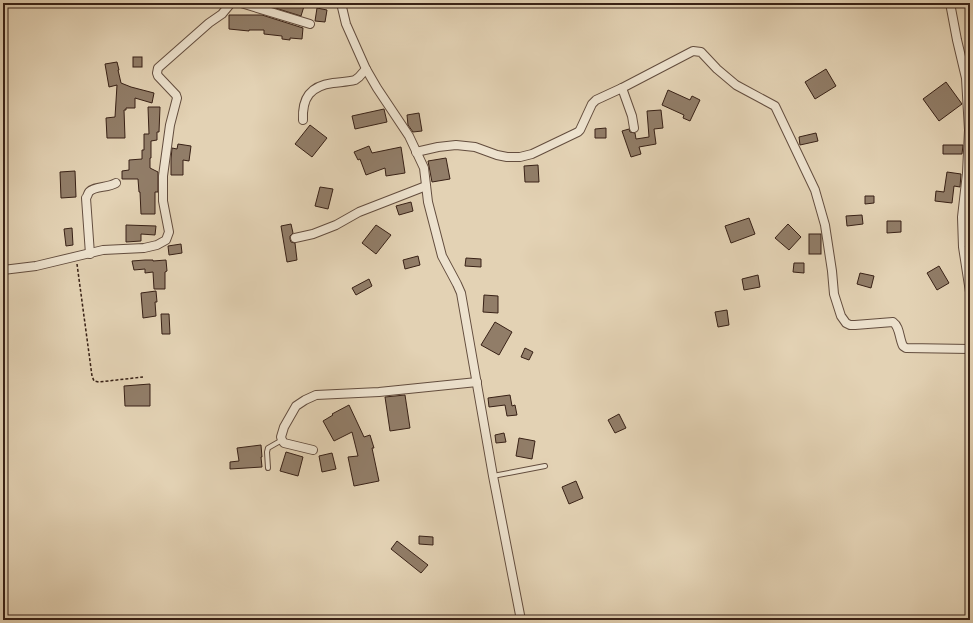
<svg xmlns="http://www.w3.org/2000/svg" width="973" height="623" font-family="Alegreya,serif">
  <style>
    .building { fill: #917d68; stroke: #382116 }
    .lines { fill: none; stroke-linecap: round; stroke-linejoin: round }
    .service-casing { stroke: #634d3e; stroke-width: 6 }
    .minor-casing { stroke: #634d3e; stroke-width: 10 }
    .path { stroke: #382116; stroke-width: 1.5; stroke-dasharray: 3 2; stroke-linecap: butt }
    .service { stroke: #ede2ce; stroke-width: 4 }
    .minor { stroke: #ede2ce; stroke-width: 8 }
  </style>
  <rect width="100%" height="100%" fill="#e3d2b4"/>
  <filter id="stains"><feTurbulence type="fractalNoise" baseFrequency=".005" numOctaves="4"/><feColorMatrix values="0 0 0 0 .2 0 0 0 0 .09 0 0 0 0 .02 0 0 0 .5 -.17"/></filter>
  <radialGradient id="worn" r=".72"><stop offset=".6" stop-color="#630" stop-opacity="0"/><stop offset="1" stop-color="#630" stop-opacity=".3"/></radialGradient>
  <g class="building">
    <polygon points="273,3 305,3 301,16 272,7"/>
    <polygon points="317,8 327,10 325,22 315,21"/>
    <polygon points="229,15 262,15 303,28 302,39 290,38 290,40 282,39 282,36 264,34 264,30 249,30 249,31 229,29"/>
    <rect x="133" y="57" width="9" height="10"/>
    <polygon points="117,62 119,70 118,70 121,83 131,87 154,93 152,103 135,98 135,108 126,108 126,110 124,110 125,138 107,138 106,118 115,117 117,85 109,87 105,64"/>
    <polygon points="826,69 836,86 815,99 805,82"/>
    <polygon points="946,82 962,104 939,121 923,99"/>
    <polygon points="668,90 690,100 692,96 700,100 690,121 683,118 684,115 662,105"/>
    <polygon points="148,107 160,107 159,132 157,132 157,140 151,141 151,158 150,158 150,168 158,172 158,192 155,192 155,214 141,214 140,192 139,192 138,179 122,179 122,171 129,170 129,160 142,159 142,150 144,150 144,134 149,134"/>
    <polygon points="384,109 387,122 355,129 352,116"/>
    <polygon points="661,110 663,128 654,129 656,144 639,147 641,154 631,157 622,131 629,129 630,132 635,133 636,139 649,137 647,111"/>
    <polygon points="419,113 422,131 413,132 408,125 407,115"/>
    <polygon points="310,125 327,138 312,157 295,144"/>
    <polygon points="606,128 606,138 595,138 595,129"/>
    <polygon points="816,133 818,141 800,145 799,137"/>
    <polygon points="178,144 191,146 189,161 183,160 183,175 171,175 171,159 172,148 177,149"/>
    <polygon points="943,145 963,145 962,154 943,154"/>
    <polygon points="369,146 372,153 401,147 405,173 386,176 385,168 366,175 360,159 358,160 354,152"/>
    <polygon points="446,158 450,179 432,182 428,161"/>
    <polygon points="538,165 539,182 525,182 524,166"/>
    <polygon points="75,171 76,197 61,198 60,172"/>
    <polygon points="947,172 961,174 960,187 954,186 952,203 935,201 936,191 944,192"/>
    <polygon points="320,187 333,189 328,209 315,206"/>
    <polygon points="865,196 874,196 874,203 865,204"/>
    <polygon points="411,202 413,211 399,215 396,206"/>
    <polygon points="862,215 863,224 847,226 846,216"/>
    <polygon points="749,218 755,234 731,243 725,226"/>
    <polygon points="887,221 901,221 901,232 887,233"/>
    <polygon points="291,224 293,233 290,236 290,239 291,242 295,243 297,260 287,262 281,226"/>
    <polygon points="788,224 801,237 789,250 775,238"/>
    <polygon points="126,225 156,226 155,235 141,234 141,241 126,242"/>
    <polygon points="376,225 391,235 376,254 362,243"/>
    <polygon points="72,228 73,245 66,246 64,229"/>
    <rect x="809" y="234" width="12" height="20"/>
    <polygon points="181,244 182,253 169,255 168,246"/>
    <polygon points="418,256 420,265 405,269 403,260"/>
    <polygon points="466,258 481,259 481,267 465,266"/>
    <polygon points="145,260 153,260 153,261 166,260 167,271 165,272 165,289 154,289 153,272 145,273 145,269 134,270 132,261"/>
    <polygon points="794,263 804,263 804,273 793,272"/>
    <polygon points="939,266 949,283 937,290 927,273"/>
    <polygon points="860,273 874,276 871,288 857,284"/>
    <polygon points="758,275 760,287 744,290 742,279"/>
    <polygon points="369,279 372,286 356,295 352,288"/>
    <polygon points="156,291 157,302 155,302 156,316 143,318 141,293"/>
    <polygon points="484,295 498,296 498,313 483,312"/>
    <polygon points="727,310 729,325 718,327 715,312"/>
    <polygon points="161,314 169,314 170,334 162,334"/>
    <polygon points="495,322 512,332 499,355 481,345"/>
    <polygon points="525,348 533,352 529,360 521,357"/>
    <polygon points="150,384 150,406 125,406 124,386"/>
    <polygon points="405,395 410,428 390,431 385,397"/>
    <polygon points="510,395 512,406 515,405 517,415 507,416 505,405 489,407 488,398"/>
    <polygon points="349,405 364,437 370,435 374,448 372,448 379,481 354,486 348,457 358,456 352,432 334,441 323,421 333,415 332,414"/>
    <polygon points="619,414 626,428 615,433 608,420"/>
    <polygon points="504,433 506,442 496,443 495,435"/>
    <polygon points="519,438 535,441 532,459 516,456"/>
    <polygon points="261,445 262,457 261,457 262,467 230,469 230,462 239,461 237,448"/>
    <polygon points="286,452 303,457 298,476 280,471"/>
    <polygon points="332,453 336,469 322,472 319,456"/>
    <polygon points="576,481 583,498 569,504 562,487"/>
    <polygon points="419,536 433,537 433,545 419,544"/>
    <polygon points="397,541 428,565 421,573 391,549"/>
  </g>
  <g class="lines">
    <defs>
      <g id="service">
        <polyline points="268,468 267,452 268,448 282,440"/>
        <polyline points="493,476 545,466"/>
      </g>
      <g id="minor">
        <polyline points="241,3 310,24"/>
        <polyline points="341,3 346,24 366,69 377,88 409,136 424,168 428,202 442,256 457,284 461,293 493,476 521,620"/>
        <polyline points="950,3 957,40 966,78 969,130 967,173 962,217 963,247 970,292"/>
        <polyline points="622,88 632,116 634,128"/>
        <path d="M303,120C302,98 310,86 333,83C340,82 348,82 355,80L359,77L366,69"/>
        <path d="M416,152L438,147L456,145L475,147L497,155L507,157H520L532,154L578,132L580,130L592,104L596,100L622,88L693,51L701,52L717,69L736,85L775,106L815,190L825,225L832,271L834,294L841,316L846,323L850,325H855L893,322C900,327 899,338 903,346L906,348L970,349"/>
        <polyline points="295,238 313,234 336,225 359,212 426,186"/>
        <path d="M90,254L86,198C87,198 88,193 89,192C94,186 108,188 116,183"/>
        <polyline points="3,270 36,266 103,250 144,248 157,245 166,240 169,232 163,201 163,176 170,125 177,98 176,95 158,76 157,73 158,68 209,23 222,14 231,3"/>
        <polyline points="313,450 284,443 282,440 281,437 284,427 296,406 305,400 316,395 379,392 477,382"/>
      </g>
    </defs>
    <use href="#service" class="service-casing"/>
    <use href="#minor" class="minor-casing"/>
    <polyline class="path" points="77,264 92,376 94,381 99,382 143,377"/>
    <use href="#service" class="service"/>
    <use href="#minor" class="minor"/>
  </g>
  <rect width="973" height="623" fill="none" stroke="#e3d2b4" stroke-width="16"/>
  <rect x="4" y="4" width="965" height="615" fill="none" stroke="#382116" stroke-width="2"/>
  <rect x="8" y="8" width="957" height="607" fill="none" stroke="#382116"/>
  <rect width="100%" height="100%" filter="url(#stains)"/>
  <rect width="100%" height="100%" fill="url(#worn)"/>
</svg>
